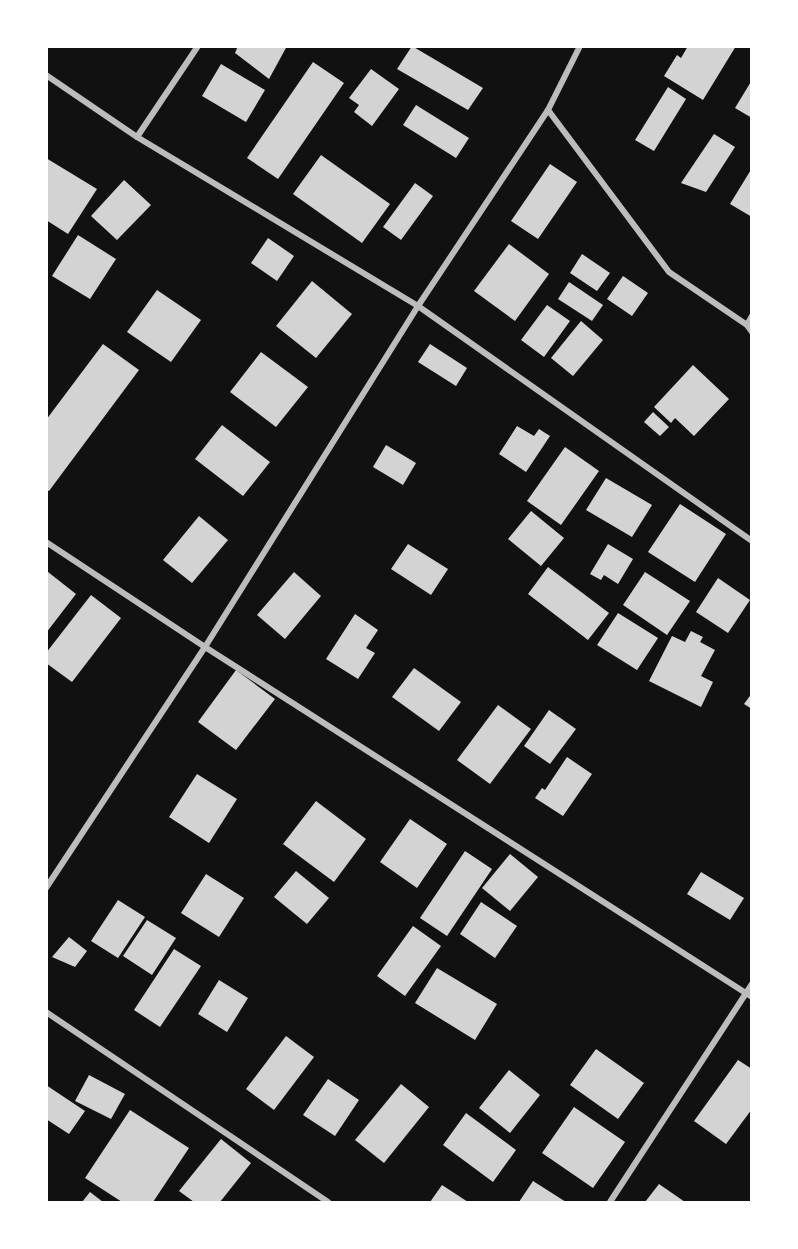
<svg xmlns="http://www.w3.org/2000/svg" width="798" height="1249" font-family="'Fira Sans',sans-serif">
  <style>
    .building { fill: #d3d3d3 }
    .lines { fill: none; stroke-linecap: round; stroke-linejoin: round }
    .minor { stroke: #bcbcbc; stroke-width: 6 }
  </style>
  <rect width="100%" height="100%" fill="#111"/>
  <g class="building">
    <polygon points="238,46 287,46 269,79 235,53"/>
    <polygon points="412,46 483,88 468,110 397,69"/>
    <polygon points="688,46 736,46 703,100 664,76 677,55 681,58"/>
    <polygon points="313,62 344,83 278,179 247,158"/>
    <polygon points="221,64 265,90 246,122 202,96"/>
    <polygon points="371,69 399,89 372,126 354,112 359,105 349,98"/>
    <polygon points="752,80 752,118 735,108"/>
    <polygon points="668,87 686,99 654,151 635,140"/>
    <polygon points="416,105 469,138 456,158 403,125"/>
    <polygon points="714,134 735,147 706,192 681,183"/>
    <polygon points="321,155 390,204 362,243 293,194"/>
    <polygon points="46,158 97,189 68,234 46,220"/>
    <polygon points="550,164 577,182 538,239 511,221"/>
    <polygon points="752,168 752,217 730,204"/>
    <polygon points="124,180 151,205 117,240 91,216"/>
    <polygon points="415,183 433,196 401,240 383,227"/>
    <polygon points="78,235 116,259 90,299 52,276"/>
    <polygon points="268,238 294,256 277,281 251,263"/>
    <polygon points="509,244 549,274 515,321 474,291"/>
    <polygon points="582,254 610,273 597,291 570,273"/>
    <polygon points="623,276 648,293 632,316 607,299"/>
    <polygon points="312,281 352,314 316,358 276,326"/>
    <polygon points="569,282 603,305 592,321 558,299"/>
    <polygon points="157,290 201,320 171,362 127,332"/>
    <polygon points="547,305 570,321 544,357 521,340"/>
    <polygon points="581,321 603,340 573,376 551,358"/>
    <polygon points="103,344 139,370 49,491 46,490 46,420"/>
    <polygon points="430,344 467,368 456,386 418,362"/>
    <polygon points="261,352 308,387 276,427 230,392"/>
    <polygon points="693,365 729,399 694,436 675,418 671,423 654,407"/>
    <polygon points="653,412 669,427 660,436 644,422"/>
    <polygon points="222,425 270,462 243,496 195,459"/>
    <polygon points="517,426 534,436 539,429 550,436 526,472 499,454"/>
    <polygon points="386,445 416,463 403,485 373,467"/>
    <polygon points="565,447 599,471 561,525 527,501"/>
    <polygon points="606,478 652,505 632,537 586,510"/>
    <polygon points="680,504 726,534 695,582 648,552"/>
    <polygon points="531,511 564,538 541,566 508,539"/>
    <polygon points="199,516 228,540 192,583 163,560"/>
    <polygon points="408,544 448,569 431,595 391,569"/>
    <polygon points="608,544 633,559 618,584 604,575 601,580 590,574"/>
    <polygon points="548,567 609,613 588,640 528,594"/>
    <polygon points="48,572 76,594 46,633 46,574"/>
    <polygon points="294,572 321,596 285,639 257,615"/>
    <polygon points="645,572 690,601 667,635 623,605"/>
    <polygon points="718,578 750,600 728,633 696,612"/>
    <polygon points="91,595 121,618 72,682 46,663 46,653"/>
    <polygon points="618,613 658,638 637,670 597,645"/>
    <polygon points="355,614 378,630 366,648 375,653 358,679 326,659"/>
    <polygon points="691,631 703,637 700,642 715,650 701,676 713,682 701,707 649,681 672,636 685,642"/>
    <polygon points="414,668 461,702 439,731 392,697"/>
    <polygon points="236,670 275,699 236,750 198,722"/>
    <polygon points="752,693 752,709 744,704"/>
    <polygon points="498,705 531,729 490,784 457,760"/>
    <polygon points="549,710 576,729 550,764 524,746"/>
    <polygon points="567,757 592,774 563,816 535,798 542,788 545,790"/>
    <polygon points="197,774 237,799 209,843 169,817"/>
    <polygon points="316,801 366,839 334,882 283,844"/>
    <polygon points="410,819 447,844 417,888 380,862"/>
    <polygon points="465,851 492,869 447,936 420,918"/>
    <polygon points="510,854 538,877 510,911 482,888"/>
    <polygon points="296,871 329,898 307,924 274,897"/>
    <polygon points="701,872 744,898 730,920 687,894"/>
    <polygon points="206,874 244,898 219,937 181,913"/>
    <polygon points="118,900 145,917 118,958 91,941"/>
    <polygon points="481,902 517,926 495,958 460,934"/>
    <polygon points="147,920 176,938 152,975 123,956"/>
    <polygon points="413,926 441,946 405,996 377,976"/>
    <polygon points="69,937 87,951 75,967 52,957"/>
    <polygon points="174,949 201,966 160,1027 134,1010"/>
    <polygon points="437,968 497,1004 475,1040 415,1003"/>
    <polygon points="219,980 248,998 227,1032 198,1014"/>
    <polygon points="286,1036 314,1057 274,1110 246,1089"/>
    <polygon points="596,1049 644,1083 618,1119 570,1085"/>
    <polygon points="738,1060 752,1069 752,1109 726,1144 694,1121"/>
    <polygon points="509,1070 540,1095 510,1133 479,1108"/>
    <polygon points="89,1075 125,1094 111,1119 75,1101"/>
    <polygon points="328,1079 359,1100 335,1136 303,1115"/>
    <polygon points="401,1084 429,1107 384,1163 355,1140"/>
    <polygon points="46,1085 85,1111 69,1134 46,1119"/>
    <polygon points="574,1107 625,1142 593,1188 542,1153"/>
    <polygon points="130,1110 189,1148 153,1202 122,1202 85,1178"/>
    <polygon points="466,1113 516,1150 493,1182 443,1145"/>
    <polygon points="221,1139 251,1163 220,1202 194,1202 179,1191"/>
    <polygon points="533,1181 566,1202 519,1202"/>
    <polygon points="659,1184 685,1202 645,1202"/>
    <polygon points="442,1185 468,1202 430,1202"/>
    <polygon points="90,1192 103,1202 82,1202"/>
  </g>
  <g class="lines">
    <g class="minor">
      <polyline points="46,75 137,137 418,306 752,541"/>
      <polyline points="548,110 669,272 747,325"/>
      <polyline points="137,137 198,46"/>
      <polyline points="752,316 747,325 752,332"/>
      <polyline points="46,542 205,647 752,997"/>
      <polyline points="46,888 205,647 418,306 548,110 580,46"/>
      <polyline points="46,1012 328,1202"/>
      <polyline points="610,1202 752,984"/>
    </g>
  </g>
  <rect width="798" height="1249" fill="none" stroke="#ffffff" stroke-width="96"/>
</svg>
